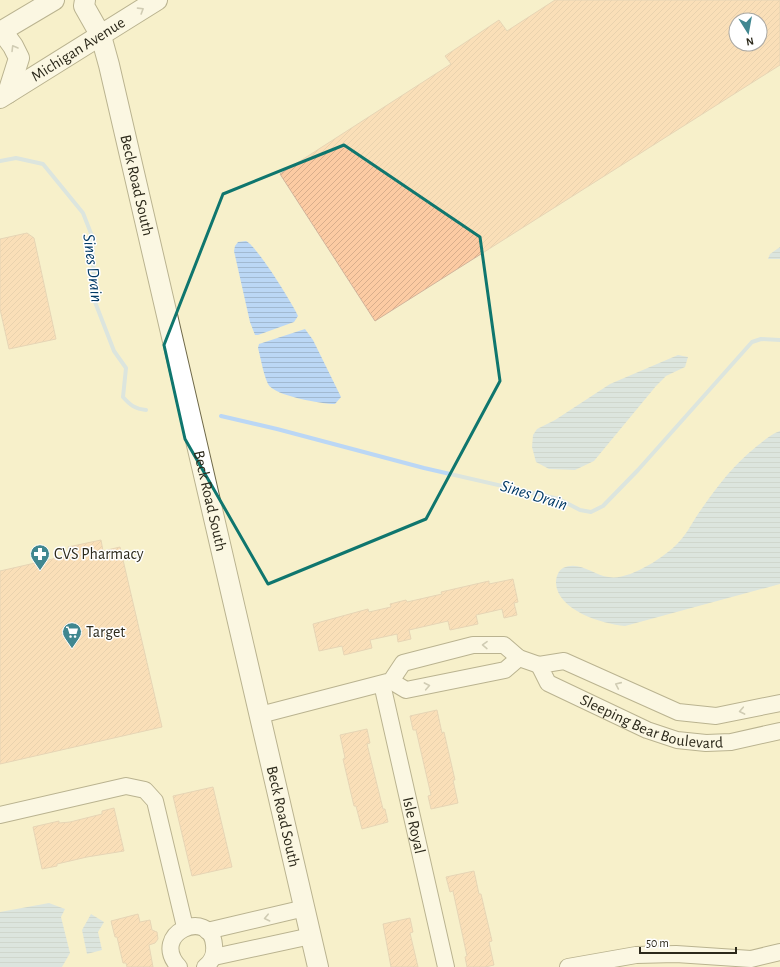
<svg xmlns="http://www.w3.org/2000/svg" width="780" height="967" font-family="'Alegreya Sans',sans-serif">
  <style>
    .water { fill: url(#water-rules) }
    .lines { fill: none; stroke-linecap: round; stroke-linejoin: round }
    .stream { stroke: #bbd7f5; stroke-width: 4 }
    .building { fill: url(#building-hatch); stroke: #d1b39b; fill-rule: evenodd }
    .minor-casing { stroke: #6f6949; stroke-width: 18 }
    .major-casing { stroke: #6f6949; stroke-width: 22 }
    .minor { stroke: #fff; stroke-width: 16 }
    .major { stroke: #fff; stroke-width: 20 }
    .oneway { stroke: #a09f98 }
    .marked { fill: none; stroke: #0f766e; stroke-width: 3; stroke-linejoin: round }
    .labels { text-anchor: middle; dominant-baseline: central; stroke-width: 3; stroke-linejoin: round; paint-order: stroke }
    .street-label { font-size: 16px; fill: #2c291b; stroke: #fff }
    .poi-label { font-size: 16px; fill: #2c291b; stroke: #fff; text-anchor: start }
    .water-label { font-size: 17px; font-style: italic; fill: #003965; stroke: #fff }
  </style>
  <defs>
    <pattern id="water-rules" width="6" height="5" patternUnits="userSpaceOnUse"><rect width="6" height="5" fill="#bbd7f5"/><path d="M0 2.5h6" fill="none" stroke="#a1b9d1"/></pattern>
    <pattern id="building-hatch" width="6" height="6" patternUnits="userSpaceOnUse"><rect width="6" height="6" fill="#fccba3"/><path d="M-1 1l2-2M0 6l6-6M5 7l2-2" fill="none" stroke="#d8ae8c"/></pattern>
  </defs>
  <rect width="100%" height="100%" fill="#f7f0cb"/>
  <g class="water">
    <path d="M246,241C257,246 292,303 298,316L294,322L258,335H255L250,322L234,251L235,246L238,242Z"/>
    <polygon points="780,247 780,259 768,259 770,254"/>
    <path d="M305,329L313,340L341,397L335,404C322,404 274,396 268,384C263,373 261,359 258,348L259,344Z"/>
    <polygon points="678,355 688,357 685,367 666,376 656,386 594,461 575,470 549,469 536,462 532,447 533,435 537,429 555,420 610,384"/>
    <path d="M780,431V584L625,626C602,624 557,610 556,583C556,577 558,571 563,568C579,560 593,575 609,577C628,581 665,557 678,543C686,535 692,523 698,514C716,488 733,465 757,446C765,440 771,434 780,431Z"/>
    <polygon points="49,903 65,909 61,917 70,953 62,967 0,967 0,912"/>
    <polygon points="91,914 104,922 98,932 102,950 87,954 82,930"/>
  </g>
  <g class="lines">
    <g class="stream">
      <path d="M0,161L16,158L43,164L83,213L92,236L95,302L114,351L126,368L123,397C130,405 135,409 146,410"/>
      <polyline points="221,416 277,429 424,468 559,499 580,510 591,512 603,506 638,470 752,342 761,339 780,340"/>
    </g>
  </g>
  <g class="building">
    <path d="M555,0H780V65L375,321L280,174L451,64L445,56L499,20L507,31ZM736,20H760V44H736Z"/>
    <polygon points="27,233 34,238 56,339 9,349 0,309 0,239"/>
    <polygon points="101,540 103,551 120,547 162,727 0,764 0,571 70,555 68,547"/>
    <polygon points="513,579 518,602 514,603 517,615 504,618 502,609 476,615 478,624 450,630 448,621 409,630 411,639 398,642 397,634 370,640 372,648 344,655 342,646 319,651 313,624 368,609 369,612 391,607 390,604 406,600 407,602 442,594 441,592 489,581 489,584"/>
    <polygon points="437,710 442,733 444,732 455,780 453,780 458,803 431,809 428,796 431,795 416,730 413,730 410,716"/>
    <polygon points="367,729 370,743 367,744 383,809 385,809 388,822 362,829 356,806 354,806 343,759 345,758 340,735"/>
    <polygon points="213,787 232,867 192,876 173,796"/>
    <polygon points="114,808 124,851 87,857 57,864 57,866 42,869 33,827 59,821 59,823 70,822 102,814 102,811"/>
    <polygon points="474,871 479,894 481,894 492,941 489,942 494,965 485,967 467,967 465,957 467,956 453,891 450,892 446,877"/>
    <polygon points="138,914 140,922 150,920 152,930 157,932 158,939 155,943 149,945 153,967 127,967 126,963 123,963 117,937 115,937 111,921"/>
    <polygon points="410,918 413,932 410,933 418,967 391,967 383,924"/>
  </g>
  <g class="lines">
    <defs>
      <g id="minor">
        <polyline points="391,681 406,690 505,670 519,658"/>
        <path id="s1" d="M382,684L446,967"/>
        <path id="s2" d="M780,703L716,716L678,712L564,661L539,665L548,683L647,730L677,740L706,743L731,742L780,731"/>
        <polyline points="260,715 391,681 403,663 473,645 504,645 519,658 539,665"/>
        <polyline points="0,815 126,786 145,790 155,801 185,927"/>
        <polyline points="207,931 305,908"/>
        <polyline points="214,957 311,936"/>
        <path d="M179,967C148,933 211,907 214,945C215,954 213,961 205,967"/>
        <polyline points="568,967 636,955 676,954 751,959 780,952"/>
      </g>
      <g id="major">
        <path id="s3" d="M85,0L84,6L101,36L109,65L318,967"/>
        <polyline points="2,31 13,46 19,58 8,93"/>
        <polyline points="0,32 54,0"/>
        <path id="s4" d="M0,98L157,0"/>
      </g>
    </defs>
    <use href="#minor" class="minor-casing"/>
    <use href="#major" class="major-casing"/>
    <use href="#minor" class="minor"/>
    <use href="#major" class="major"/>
  </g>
  <defs><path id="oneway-chevron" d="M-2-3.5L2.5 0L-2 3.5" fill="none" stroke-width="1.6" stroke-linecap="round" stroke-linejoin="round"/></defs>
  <g class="oneway">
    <use href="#oneway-chevron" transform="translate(141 10) rotate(-32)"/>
    <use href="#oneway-chevron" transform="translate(14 48) rotate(-121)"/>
    <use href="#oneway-chevron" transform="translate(485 645) rotate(-179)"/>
    <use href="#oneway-chevron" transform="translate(618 685) rotate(-156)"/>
    <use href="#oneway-chevron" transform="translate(427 686) rotate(-11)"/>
    <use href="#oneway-chevron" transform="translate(742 711) rotate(169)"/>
    <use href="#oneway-chevron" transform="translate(267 918) rotate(167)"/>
  </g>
  <path d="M0 0H780V967H0ZM344,145L480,237L500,381L426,519L268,584L185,439L164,345L223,194Z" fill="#f7f0cb" fill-opacity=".55" fill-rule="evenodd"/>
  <path class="marked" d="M344,145L480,237L500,381L426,519L268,584L185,439L164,345L223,194Z"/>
  <defs>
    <symbol id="pharmacy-pin" viewBox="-11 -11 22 30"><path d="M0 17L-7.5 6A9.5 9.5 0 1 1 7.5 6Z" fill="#408790" stroke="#fff"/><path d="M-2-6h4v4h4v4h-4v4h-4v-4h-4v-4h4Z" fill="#fff"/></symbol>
    <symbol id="supermarket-pin" viewBox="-11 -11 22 30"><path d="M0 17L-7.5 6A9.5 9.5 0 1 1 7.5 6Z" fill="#408790" stroke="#fff"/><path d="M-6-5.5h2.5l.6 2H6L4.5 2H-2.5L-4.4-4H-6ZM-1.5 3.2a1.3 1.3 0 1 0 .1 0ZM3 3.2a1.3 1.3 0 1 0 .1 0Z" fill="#fff"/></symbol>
  </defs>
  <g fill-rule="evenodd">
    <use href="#pharmacy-pin" x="29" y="543" width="22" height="30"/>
    <use href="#supermarket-pin" x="61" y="621" width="22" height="30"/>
  </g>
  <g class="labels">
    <g class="street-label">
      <text stroke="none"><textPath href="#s4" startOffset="92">Michigan Avenue</textPath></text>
      <text stroke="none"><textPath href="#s3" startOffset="194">Beck Road South</textPath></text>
      <text stroke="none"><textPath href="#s3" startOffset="518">Beck Road South</textPath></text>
      <text stroke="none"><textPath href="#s2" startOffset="386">Sleeping Bear Boulevard</textPath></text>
      <text stroke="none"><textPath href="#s3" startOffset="842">Beck Road South</textPath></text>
      <text stroke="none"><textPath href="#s1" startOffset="145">Isle Royal</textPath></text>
    </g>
    <g class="poi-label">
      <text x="54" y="554">CVS Pharmacy</text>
      <text x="86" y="632">Target</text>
    </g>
    <g class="water-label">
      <text transform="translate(93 268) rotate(83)">Sines Drain</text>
      <text transform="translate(534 495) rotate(17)">Sines Drain</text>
    </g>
  </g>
  <g transform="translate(748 32) rotate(169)"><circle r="19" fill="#ffffff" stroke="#aba9a4"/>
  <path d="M0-3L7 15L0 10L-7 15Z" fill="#408790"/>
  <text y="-6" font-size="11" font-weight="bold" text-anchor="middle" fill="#2c291b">N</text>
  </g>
  <path d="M640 947v6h96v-6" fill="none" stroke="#2c291b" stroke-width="2"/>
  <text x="646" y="947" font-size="12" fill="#2c291b" stroke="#ffffff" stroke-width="3" paint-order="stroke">50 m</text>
</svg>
